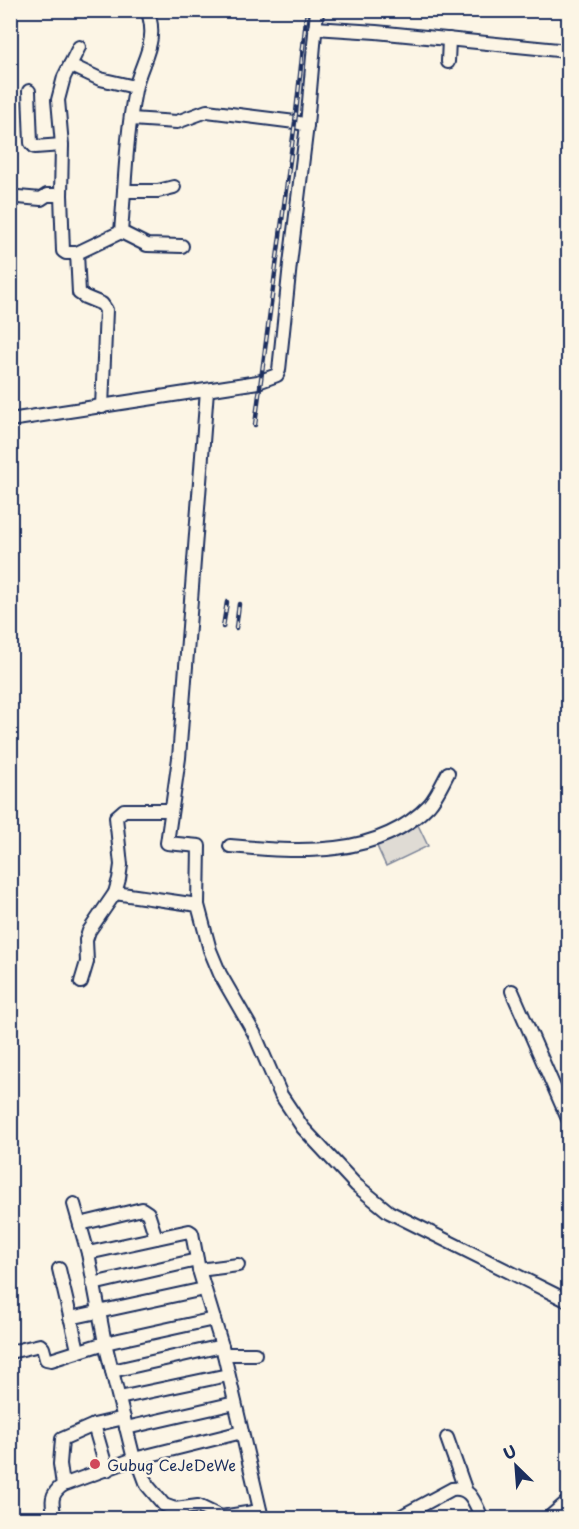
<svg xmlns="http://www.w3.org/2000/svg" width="579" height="1529" font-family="'Playpen Sans',sans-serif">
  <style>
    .green { fill: #dfdbd4; stroke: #7d8599; stroke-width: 1.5 }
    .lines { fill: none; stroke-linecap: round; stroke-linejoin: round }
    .minor-casing { stroke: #1b2f5e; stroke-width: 16 }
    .highway-casing { stroke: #1b2f5e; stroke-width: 22 }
    .minor { stroke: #fcf5e5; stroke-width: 12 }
    .highway { stroke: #fcf5e5; stroke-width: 18 }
    .rail-casing { stroke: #1b2f5e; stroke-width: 4.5 }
    .rail { stroke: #fcf5e5; stroke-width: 2; stroke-dasharray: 7; stroke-linecap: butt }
    .poi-dot { fill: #d1495b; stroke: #fcf5e5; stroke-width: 2 }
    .labels { text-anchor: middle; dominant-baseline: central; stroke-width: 5; stroke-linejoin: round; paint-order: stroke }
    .poi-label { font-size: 15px; fill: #1b2f5e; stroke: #fcf5e5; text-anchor: start }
  </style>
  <rect width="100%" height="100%" fill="#fcf5e5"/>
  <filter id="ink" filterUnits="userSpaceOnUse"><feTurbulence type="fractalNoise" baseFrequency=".0167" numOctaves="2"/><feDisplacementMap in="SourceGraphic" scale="12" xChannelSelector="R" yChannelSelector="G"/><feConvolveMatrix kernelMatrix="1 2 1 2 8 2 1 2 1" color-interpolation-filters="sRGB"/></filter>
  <g filter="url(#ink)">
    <polygon class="green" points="418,825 428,846 386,866 376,844"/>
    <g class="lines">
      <defs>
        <g id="minor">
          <polyline points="315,28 376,32 568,51"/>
          <polyline points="448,62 449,39"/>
          <polyline points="70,65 100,79 135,87"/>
          <polyline points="29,91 31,143 35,147 62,145"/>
          <polyline points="131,119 177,122 207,111 295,122 307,125"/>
          <polyline points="124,191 158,191 174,187"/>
          <polyline points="18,197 41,199 47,195 61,195"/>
          <path d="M121,232C125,185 126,137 135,90C140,62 160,42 147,10"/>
          <polyline points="77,253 66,253 63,251 61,195 62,145 58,100 64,77 79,47"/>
          <polyline points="102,407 106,310 102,304 85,297 79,293 77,253 121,232 147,245 182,246"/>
          <polyline points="10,420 258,382 277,375 279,370 290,264 307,125 317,10"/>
          <path d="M230,846C297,852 378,859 429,805C437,796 442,784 448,773"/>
          <polyline points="115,893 198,905 210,950 220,974 254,1033 281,1095 303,1128 356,1185 389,1212 568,1301"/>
          <polyline points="198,905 199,846 167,843 179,758 207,390"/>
          <polyline points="81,982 87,962 86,940 89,931 115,893 119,879 121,865 116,817 124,810 171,810"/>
          <polyline points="512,991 568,1119"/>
          <polyline points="74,1204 88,1253 105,1343 134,1459"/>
          <polyline points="80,1224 142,1209 148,1213 156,1238"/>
          <polyline points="88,1253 189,1231 192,1233 199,1270 222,1346 262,1518"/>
          <polyline points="59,1269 78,1350"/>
          <polyline points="199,1270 238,1265"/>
          <polyline points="93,1284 197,1260"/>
          <polyline points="70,1318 204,1289"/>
          <polyline points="10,1352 40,1345 43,1348 46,1359 51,1360 105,1343 214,1319"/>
          <polyline points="224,1354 255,1354"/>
          <polyline points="112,1371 222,1346"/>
          <polyline points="119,1398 228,1375"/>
          <polyline points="94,1425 124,1418"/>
          <polyline points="126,1428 235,1403"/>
          <polyline points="447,1438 465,1489"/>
          <polyline points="137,1458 147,1485 164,1505 175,1509 198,1506 221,1517 260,1511"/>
          <polyline points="63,1485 134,1459 242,1432"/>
          <path d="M55,1518C52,1503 49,1495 63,1485L60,1464L62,1439L94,1425L107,1470"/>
          <path d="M398,1518L452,1489C471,1486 475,1504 482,1518"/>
        </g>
        <polyline id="highway" points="553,1518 568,1505"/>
      </defs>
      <use href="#minor" class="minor-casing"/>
      <use href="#highway" class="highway-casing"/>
      <use href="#minor" class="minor"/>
      <use href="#highway" class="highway"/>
      <defs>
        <g id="rail">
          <polyline points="255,425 295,122 307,10"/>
          <polyline points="223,627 227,602"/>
          <polyline points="236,628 239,604"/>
        </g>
      </defs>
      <use href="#rail" class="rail-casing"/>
      <use href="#rail" class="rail"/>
    </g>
  </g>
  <circle class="poi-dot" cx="95" cy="1464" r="6"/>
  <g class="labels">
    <g class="poi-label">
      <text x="107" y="1464">Gubug CeJeDeWe</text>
    </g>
  </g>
  <rect width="579" height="1529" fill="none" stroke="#fcf5e5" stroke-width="36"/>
  <rect x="18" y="18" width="543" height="1493" fill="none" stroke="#1b2f5e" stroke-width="2" filter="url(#ink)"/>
  <g transform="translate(516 1466) rotate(335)" stroke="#fcf5e5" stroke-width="4.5" paint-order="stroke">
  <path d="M0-4.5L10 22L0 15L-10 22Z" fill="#1b2f5e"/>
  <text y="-9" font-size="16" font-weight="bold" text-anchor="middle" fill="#1b2f5e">U</text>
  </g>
</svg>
